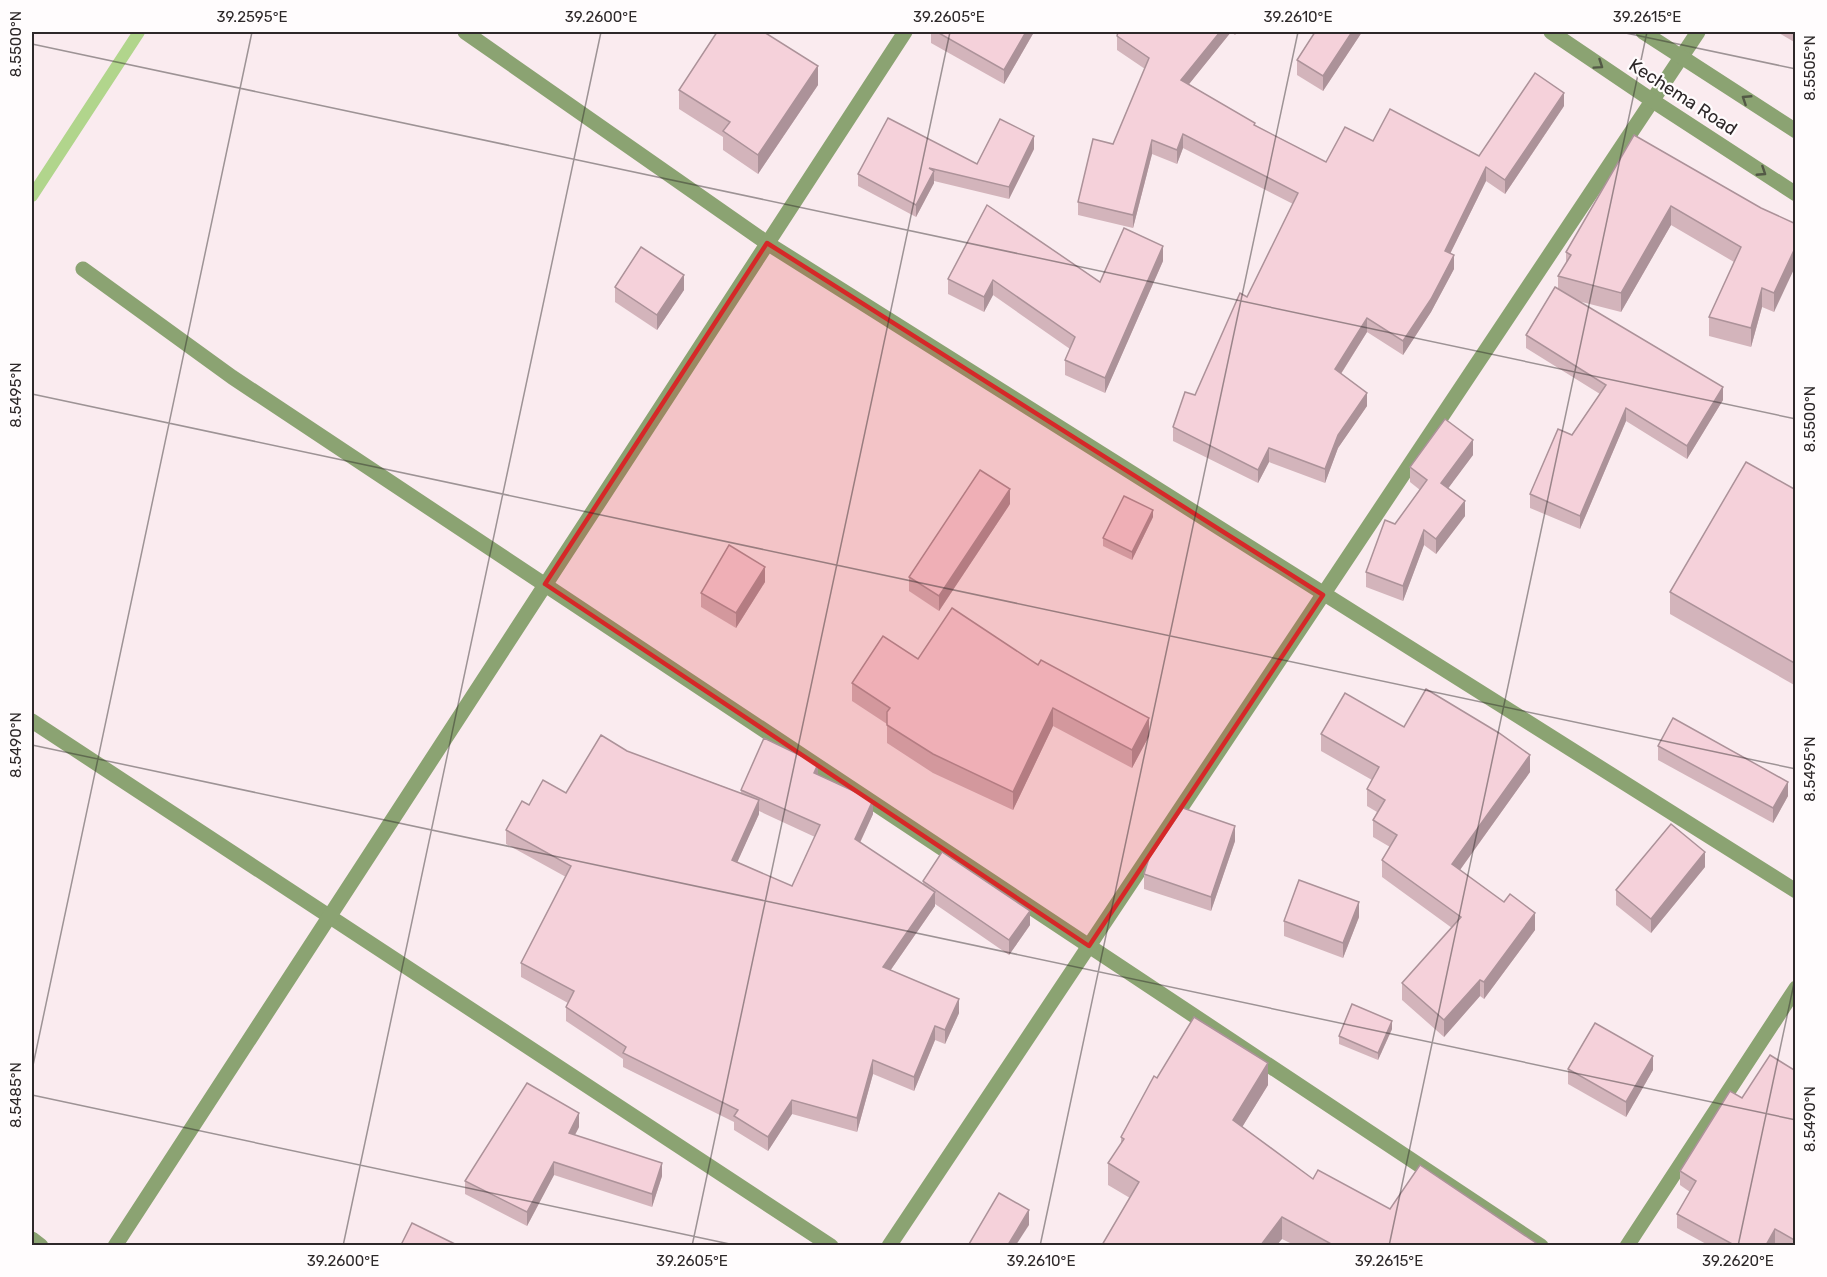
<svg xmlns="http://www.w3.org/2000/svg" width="1827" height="1277" font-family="Rubik,sans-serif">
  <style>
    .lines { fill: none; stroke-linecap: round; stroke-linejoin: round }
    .stream { stroke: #b1d58c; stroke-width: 12 }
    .minor { stroke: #8ba372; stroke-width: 15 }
    .tertiary { stroke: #8ba372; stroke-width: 15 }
    .wall { fill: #d3b4bb; fill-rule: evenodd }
    .shaded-wall { fill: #ac9299 }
    .building { fill: #f5d1da; stroke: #ac9299; stroke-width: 1.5 }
    .oneway { stroke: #535946 }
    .marked { fill: #d62828; fill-opacity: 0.2; stroke: #d62828; stroke-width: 4.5; stroke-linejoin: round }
    .ticks { fill: none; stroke: #2d2829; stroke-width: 1.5; stroke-opacity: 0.45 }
    .labels { text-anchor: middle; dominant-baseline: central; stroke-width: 4.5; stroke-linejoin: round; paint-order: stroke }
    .street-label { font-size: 18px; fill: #2d2829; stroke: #fffcfd }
    .neatline { fill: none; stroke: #2d2829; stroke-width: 2 }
    .ticks-label { font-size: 15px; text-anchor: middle; fill: #2d2829 }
  </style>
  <rect width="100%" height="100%" fill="#faebef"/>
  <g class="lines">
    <polyline class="stream" points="32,196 139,32"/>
    <g class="minor">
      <polyline points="465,32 767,243 1796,891"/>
      <polyline points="83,269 232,377 1541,1246"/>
      <polyline points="32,721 831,1246"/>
      <polyline points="32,1239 41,1246"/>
      <polyline points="115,1246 905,32"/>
      <polyline points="889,1246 1698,32"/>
      <polyline points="1627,1246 1796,988"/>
    </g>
    <g class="tertiary">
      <polyline points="1551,32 1653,101 1796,194"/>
      <polyline points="1643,32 1796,131"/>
    </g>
  </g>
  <g class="wall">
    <polygon points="931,32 1034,32 1004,84 931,43"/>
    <polygon points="1118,32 1238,32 1235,35 1231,32 1189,84 1255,125 1326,162 1373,141 1479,156 1564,106 1505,194 1486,181 1450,254 1454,269 1431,312 1403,355 1367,332 1341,374 1367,406 1338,448 1325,483 1269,462 1258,483 1173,441 1173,427 1195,395 1247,297 1293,204 1183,148 1177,164 1152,154 1133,228 1078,215 1078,202 1113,144 1145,69 1117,50 1117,36"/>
    <polygon points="1315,32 1362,32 1323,91 1297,75 1297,60"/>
    <polygon points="1777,32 1796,32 1796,43"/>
    <polygon points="818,85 758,174 723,150 723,137 679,109 679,90"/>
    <polygon points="1634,135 1761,208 1796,224 1774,312 1762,307 1751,347 1709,336 1709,317 1734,262 1671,225 1621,312 1578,301 1723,400 1687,459 1626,421 1580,529 1530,508 1530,494 1600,394 1526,348 1526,335 1558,289 1558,276 1566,264 1566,252"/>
    <polygon points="1034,149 1009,199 934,181 934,183 916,217 858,186 858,174 977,164"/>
    <polygon points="1163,261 1105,393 1065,375 1065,360 1070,349 993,295 984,312 948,294 948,279 1100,282"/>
    <polygon points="615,287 684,290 657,330 615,302"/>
    <polygon points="1473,455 1448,488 1465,516 1436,554 1424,545 1403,601 1366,587 1366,572 1420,490 1410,482 1410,467"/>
    <polygon points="1796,490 1796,686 1670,614 1670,592"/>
    <polygon points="1010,504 939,611 909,591 909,577"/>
    <polygon points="1153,517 1132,560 1103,546 1103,538"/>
    <polygon points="765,582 736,628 701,607 701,593"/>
    <polygon points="918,659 1149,736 1132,768 1053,726 1013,810 933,773 887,743 887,724 852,701 852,683"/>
    <polygon points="1404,727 1530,772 1460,870 1535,930 1484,999 1480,996 1444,1037 1402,1000 1402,983 1452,928 1382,877 1382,860 1390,847 1373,837 1373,820 1377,812 1367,806 1367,789 1372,780 1321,751 1321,734"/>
    <polygon points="1658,746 1788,796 1773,823 1658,760"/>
    <path d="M627,751L741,793V790L818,775L873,814L860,843L923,884V881L1030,925L1009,955L935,904V906L890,971L959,1013L945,1044L935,1040L914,1091L873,1074L857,1132L792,1114L768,1151L734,1130V1122L623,1067V1059L566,1021V1007L568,1003L521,977V963L566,877L506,844V830L529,805L566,793ZM759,811L815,837L792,886L737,862L759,814Z"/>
    <polygon points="1235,841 1211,911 1144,889 1144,874"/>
    <polygon points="1705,867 1651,933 1616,905 1616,890"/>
    <polygon points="1359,917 1343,958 1284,936 1284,921"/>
    <polygon points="1392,1029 1378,1060 1339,1044 1339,1036"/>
    <polygon points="1796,1067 1796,1245 1778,1245 1775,1244 1774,1245 1708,1245 1677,1228 1677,1214 1690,1192 1680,1185 1680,1171 1742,1098 1794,1070"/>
    <polygon points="1568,1069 1653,1070 1626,1117 1568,1084"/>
    <polygon points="1157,1078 1268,1085 1242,1127 1313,1179 1390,1209 1539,1245 1294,1245 1282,1239 1130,1198 1108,1185 1108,1163 1121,1144 1121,1137"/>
    <polygon points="579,1127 575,1135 662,1176 652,1207 554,1175 527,1226 465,1194 465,1181"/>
  </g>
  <g class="shaded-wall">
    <polygon points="1026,32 1034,32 1004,84 1004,70"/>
    <polygon points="1220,32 1231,32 1181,94 1181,80"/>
    <polygon points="1352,32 1362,32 1323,91 1323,76"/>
    <polygon points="818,66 818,85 758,174 758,155"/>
    <polygon points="1564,93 1564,106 1505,194 1505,180"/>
    <polygon points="1183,134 1183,148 1177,164 1177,150"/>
    <polygon points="1034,136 1034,149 1009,199 1009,187"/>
    <polygon points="1152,140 1152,154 1133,228 1133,215"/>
    <polygon points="1486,167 1486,181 1445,264 1445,251"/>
    <polygon points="934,171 934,183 916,217 916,205"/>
    <polygon points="1671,206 1671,225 1621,312 1621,293"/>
    <polygon points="1163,246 1163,261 1105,393 1105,378"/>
    <polygon points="1796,246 1796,265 1774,312 1774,293"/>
    <polygon points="1454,255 1454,269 1431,312 1403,355 1403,341"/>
    <polygon points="684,275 684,290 657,330 657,315"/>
    <polygon points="993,280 993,295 984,312 984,297"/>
    <polygon points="1762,288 1762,307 1751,347 1751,328"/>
    <polygon points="1367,318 1367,332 1335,383 1335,369"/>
    <polygon points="1723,387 1723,400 1687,459 1687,446"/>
    <polygon points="1367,393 1367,406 1338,448 1325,483 1325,469 1338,435"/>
    <polygon points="1626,408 1626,421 1580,529 1580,516"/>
    <polygon points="1473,440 1473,455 1441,498 1441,483"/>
    <polygon points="1269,448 1269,462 1258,483 1258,470"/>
    <polygon points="1010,489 1010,504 939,611 939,596"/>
    <polygon points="1465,501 1465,516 1436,554 1436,539"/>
    <polygon points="1153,510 1153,517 1132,560 1132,552"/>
    <polygon points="1424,530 1424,545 1403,601 1403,586"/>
    <polygon points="765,567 765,582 736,628 736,613"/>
    <polygon points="1053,708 1053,726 1013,810 1013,792"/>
    <polygon points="1149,718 1149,736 1132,768 1132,750"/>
    <polygon points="1530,755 1530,772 1452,881 1452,864"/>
    <polygon points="818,764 818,778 814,773"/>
    <polygon points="1788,782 1788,796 1773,823 1773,808"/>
    <polygon points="759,800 759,814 732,874 732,860"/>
    <polygon points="873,800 873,814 855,853 855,839"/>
    <polygon points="1235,826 1235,841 1211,911 1211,897"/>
    <polygon points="1705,852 1705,867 1651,933 1651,919"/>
    <polygon points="935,892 935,906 883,981 883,967"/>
    <polygon points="1359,902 1359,917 1343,958 1343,943"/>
    <polygon points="1030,911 1030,925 1009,955 1009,940"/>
    <polygon points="1535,913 1535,930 1484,999 1484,982"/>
    <polygon points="1480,980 1480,996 1444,1037 1444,1020"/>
    <polygon points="959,999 959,1013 945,1044 945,1030"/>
    <polygon points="1392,1021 1392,1029 1378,1060 1378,1053"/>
    <polygon points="935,1026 935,1040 914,1091 914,1077"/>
    <polygon points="1653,1056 1653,1070 1626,1117 1626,1102"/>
    <polygon points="873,1060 873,1074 857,1132 857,1118"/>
    <polygon points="1268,1063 1268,1085 1233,1142 1233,1120"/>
    <polygon points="792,1100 792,1114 768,1151 768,1137"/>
    <polygon points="579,1113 579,1127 569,1146 569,1133"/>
    <polygon points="554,1162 554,1175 527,1226 527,1212"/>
    <polygon points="662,1163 662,1176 652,1207 652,1194"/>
    <polygon points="1029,1210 1029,1225 1016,1245 1008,1245"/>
    <polygon points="1282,1217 1282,1239 1277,1245 1261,1245"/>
    <polygon points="1775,1229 1775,1244 1774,1245 1766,1245"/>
  </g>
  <g class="building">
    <polygon points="717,32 764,32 818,66 758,155 723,131 730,122 679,90"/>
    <polygon points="937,32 1026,32 1004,70"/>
    <polygon points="1118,32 1220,32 1181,80 1255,123 1254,125 1326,162 1345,127 1373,141 1390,109 1479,156 1535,73 1564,93 1505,180 1486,167 1445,251 1454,255 1431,299 1403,341 1367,318 1335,369 1367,393 1338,435 1325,469 1269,448 1258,470 1173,427 1185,392 1195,395 1240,293 1247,297 1298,193 1183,134 1177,150 1152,140 1133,215 1078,202 1093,139 1113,144 1149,58 1117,36"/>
    <polygon points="1315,32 1352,32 1323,76 1297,60"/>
    <polygon points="888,118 977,164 1000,119 1034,136 1009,187 929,168 934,171 916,205 858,174"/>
    <polygon points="1634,135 1761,208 1796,224 1796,246 1774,293 1762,288 1751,328 1709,317 1741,247 1671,206 1621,293 1558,276 1571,255 1566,252"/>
    <polygon points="987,205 1100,282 1124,228 1163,246 1105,378 1065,360 1075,337 993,280 984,297 948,279"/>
    <polygon points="641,247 684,275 657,315 615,287"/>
    <polygon points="1555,287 1723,387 1687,446 1626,408 1580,516 1530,494 1558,429 1572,435 1606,385 1526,335"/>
    <polygon points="1445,419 1473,440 1441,483 1465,501 1436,539 1424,530 1403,586 1366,572 1385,520 1395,524 1427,480 1410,467"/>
    <polygon points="1746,462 1796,490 1796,664 1670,592"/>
    <polygon points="980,470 1010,489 939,596 909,577"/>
    <polygon points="1124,496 1153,510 1132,552 1103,538"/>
    <polygon points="729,545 765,567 736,613 701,593"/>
    <polygon points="952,608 1038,665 1041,660 1149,718 1132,750 1053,708 1013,792 933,754 887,725 887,712 890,708 852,683 883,636 918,659"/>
    <polygon points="1426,689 1499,733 1530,755 1452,864 1504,902 1510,894 1535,913 1484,982 1480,980 1444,1020 1402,983 1461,917 1382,860 1397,835 1373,820 1385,800 1367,789 1379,767 1321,734 1345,693 1404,727"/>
    <polygon points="1673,718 1788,782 1773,808 1658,746"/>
    <polygon points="601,735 627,751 759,800 732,860 792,886 820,825 741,790 764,738 818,764 814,773 873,800 855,839 935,892 883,967 959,999 945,1030 935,1026 914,1077 873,1060 857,1118 792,1100 768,1137 734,1116 738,1110 623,1053 626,1047 566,1007 574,991 521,963 571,866 506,830 522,801 529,805 543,780 566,793"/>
    <polygon points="1183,808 1235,826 1211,897 1144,874 1149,858"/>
    <polygon points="1671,824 1705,852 1651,919 1616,890"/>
    <polygon points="942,852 1030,911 1009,940 923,881"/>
    <polygon points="1299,880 1359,902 1343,943 1284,921"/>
    <polygon points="1352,1004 1392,1021 1378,1053 1339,1036"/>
    <polygon points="1194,1017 1268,1063 1233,1120 1313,1179 1318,1170 1390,1209 1420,1165 1539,1245 1333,1245 1282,1217 1261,1245 1102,1245 1139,1182 1108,1163 1124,1139 1121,1137 1154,1076 1157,1078"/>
    <polygon points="1595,1023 1653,1056 1626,1102 1568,1069"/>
    <polygon points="1770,1055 1794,1070 1796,1067 1796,1241 1775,1229 1766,1245 1734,1245 1677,1214 1696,1181 1680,1171 1730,1091 1742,1098"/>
    <polygon points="527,1083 579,1113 569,1133 662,1163 652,1194 554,1162 527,1212 465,1181"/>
    <polygon points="999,1193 1029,1210 1008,1245 972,1245 969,1244"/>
    <polygon points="412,1223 457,1245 401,1245"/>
  </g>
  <defs><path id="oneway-chevron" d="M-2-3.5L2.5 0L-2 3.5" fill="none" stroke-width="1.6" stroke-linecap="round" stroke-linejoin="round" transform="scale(1.5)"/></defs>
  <g class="oneway">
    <use href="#oneway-chevron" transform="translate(1599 65) rotate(34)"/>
    <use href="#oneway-chevron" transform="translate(1746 99) rotate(-147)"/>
    <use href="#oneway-chevron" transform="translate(1762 172) rotate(33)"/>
  </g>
  <path class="marked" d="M767,243L1323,595L1089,946L545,584Z"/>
  <path class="ticks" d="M1621,32L1796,69M32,44L1796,419M32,394L1796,769M32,745L1796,1120M32,1070L252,32M32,1095L739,1246M343,1246L601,32M692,1246L950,32M1040,1246L1298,32M1389,1246L1647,32M1738,1246L1796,974"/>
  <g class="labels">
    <g class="street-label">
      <text transform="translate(1683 97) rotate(33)">Kechema Road</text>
    </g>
  </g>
  <rect width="1827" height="1277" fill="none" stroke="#fffcfd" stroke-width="66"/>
  <rect x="33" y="33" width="1761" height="1211" class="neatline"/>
  <g class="ticks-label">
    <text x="252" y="22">39.2595°E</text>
    <text x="601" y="22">39.2600°E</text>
    <text x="949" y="22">39.2605°E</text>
    <text x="1298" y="22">39.2610°E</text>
    <text x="1647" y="22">39.2615°E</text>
    <text transform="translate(16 44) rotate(-90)" y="5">8.5500°N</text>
    <text transform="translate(1810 68) rotate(-90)" y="5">8.5505°N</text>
    <text transform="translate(16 395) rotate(-90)" y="5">8.5495°N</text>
    <text transform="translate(1810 419) rotate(-90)" y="5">8.5500°N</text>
    <text transform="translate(16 745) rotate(-90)" y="5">8.5490°N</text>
    <text transform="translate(1810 769) rotate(-90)" y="5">8.5495°N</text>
    <text transform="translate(16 1095) rotate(-90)" y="5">8.5485°N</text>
    <text transform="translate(1810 1119) rotate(-90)" y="5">8.5490°N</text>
    <text x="343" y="1266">39.2600°E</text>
    <text x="692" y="1266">39.2605°E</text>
    <text x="1041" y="1266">39.2610°E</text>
    <text x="1389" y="1266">39.2615°E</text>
    <text x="1738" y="1266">39.2620°E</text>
  </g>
</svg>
